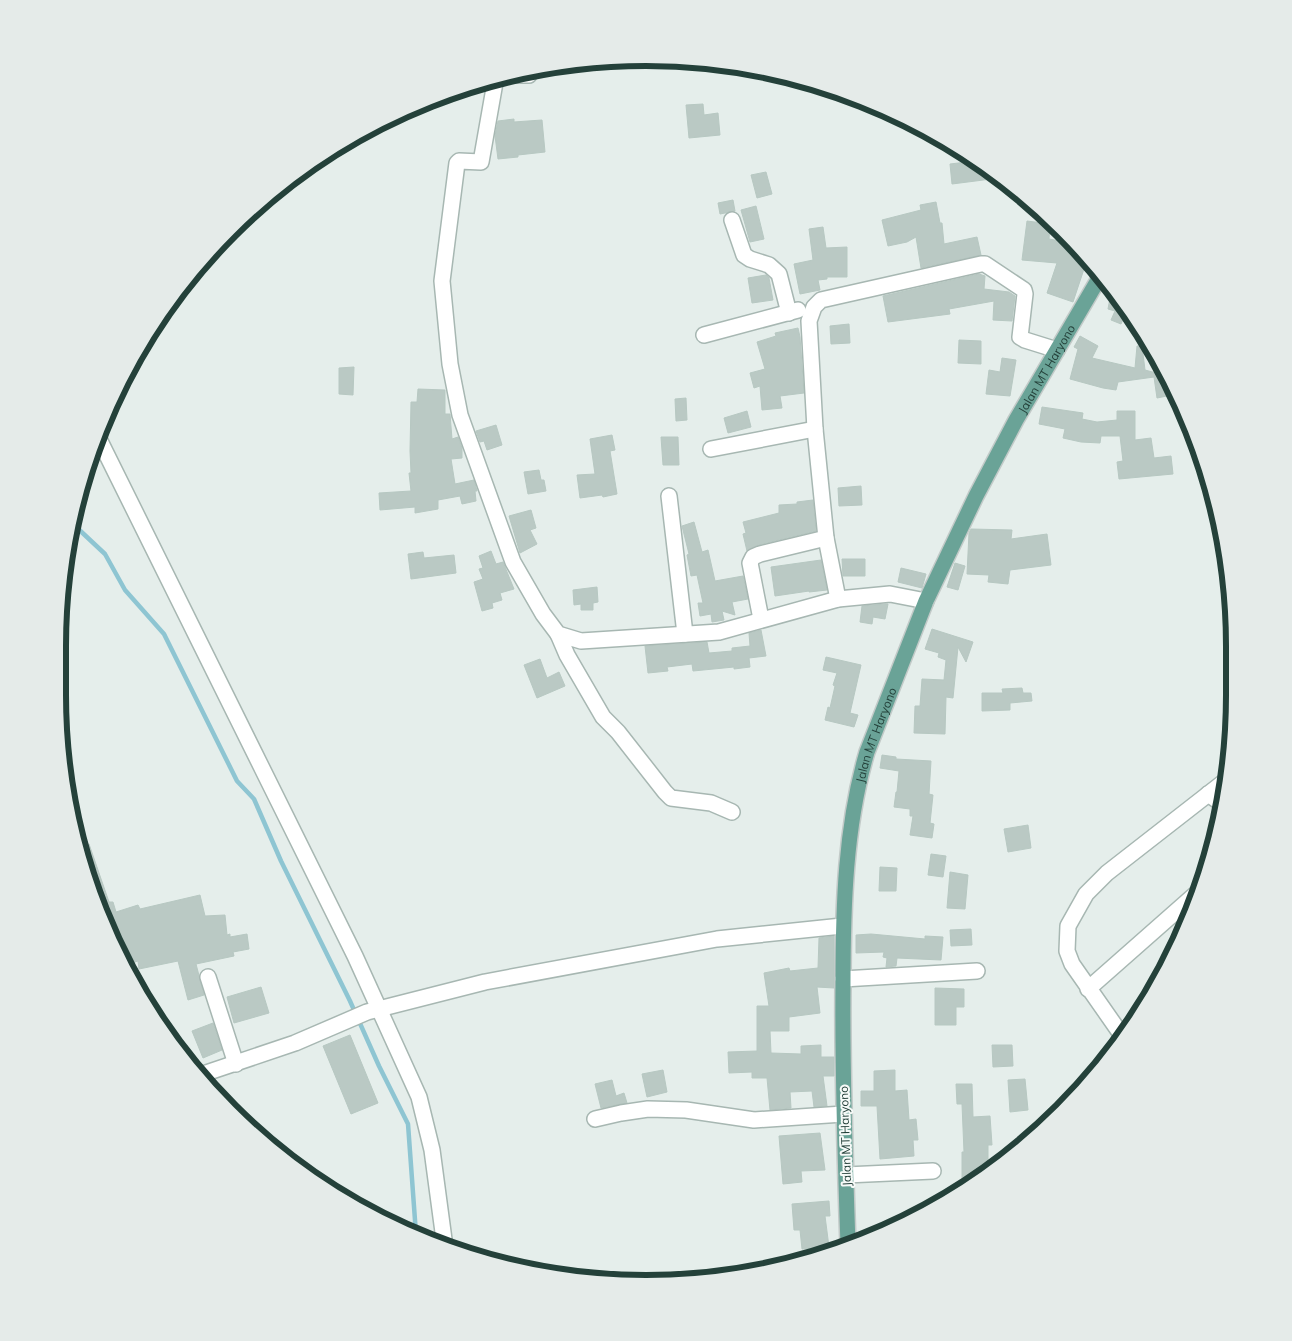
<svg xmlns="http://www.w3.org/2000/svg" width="1292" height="1341" font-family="Mulish,sans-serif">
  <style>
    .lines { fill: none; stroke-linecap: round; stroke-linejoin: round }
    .stream { stroke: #8ec5d2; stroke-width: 4.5 }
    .building { fill: #bac9c4; stroke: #b7c8c2 }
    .minor-casing { stroke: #a7b7b2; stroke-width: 18 }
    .major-casing { stroke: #c2cac8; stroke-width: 18 }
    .minor { stroke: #fff; stroke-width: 15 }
    .major { stroke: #6aa397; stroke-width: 15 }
    .labels { text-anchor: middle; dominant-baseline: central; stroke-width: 4; stroke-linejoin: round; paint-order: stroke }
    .street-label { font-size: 12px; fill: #24413a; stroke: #f6faf8 }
    .rim { fill: none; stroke: #24413a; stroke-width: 6 }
  </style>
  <rect width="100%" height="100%" fill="#e5eeeb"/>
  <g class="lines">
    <polyline class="stream" points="73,524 105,554 125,590 164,634 237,781 254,799 281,861 350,1001 379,1066 408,1124 416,1234"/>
  </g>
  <g class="building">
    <polygon points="703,104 704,115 718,113 720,135 689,138 686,105"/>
    <polygon points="514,119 514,122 542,120 545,152 518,155 518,157 498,159 495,136 498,121"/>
    <polygon points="975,161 999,178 952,184 950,164"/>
    <polygon points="766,172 772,194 757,198 751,175"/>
    <polygon points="733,200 735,211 720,214 718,203"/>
    <polygon points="936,202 940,223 942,223 944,244 977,237 981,255 921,268 916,237 907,242 888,246 882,220 921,210 920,205"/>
    <polygon points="756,206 764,239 750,242 741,210"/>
    <polygon points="1027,221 1050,224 1049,239 1071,243 1087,260 1073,302 1047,293 1057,263 1022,260"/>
    <polygon points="823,227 826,248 847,247 847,277 827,277 827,279 818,280 820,290 800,294 794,264 813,260 809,229"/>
    <polygon points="979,274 985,276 984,289 1009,292 1015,296 1012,321 993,320 994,301 949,309 950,314 888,322 883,296"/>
    <polygon points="766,275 769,278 773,300 752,303 748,278"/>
    <polygon points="1112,287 1129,313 1126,313 1121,324 1111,320 1115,311 1108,309"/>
    <polygon points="849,324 850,343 831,344 830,326"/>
    <polygon points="798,328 800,337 804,393 780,396 782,408 762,410 760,386 754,388 750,373 765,369 757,342 776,336 775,333"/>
    <polygon points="1080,336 1098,346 1092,358 1135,368 1137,346 1142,346 1145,370 1160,374 1166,373 1177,394 1157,398 1154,377 1118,382 1116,390 1103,388 1070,379 1078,349 1074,347"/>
    <polygon points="959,340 981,341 981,364 958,363"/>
    <polygon points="1002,358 1016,360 1010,396 986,394 989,370 1000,372"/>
    <polygon points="354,367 353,395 339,394 339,368"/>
    <polygon points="418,389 445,390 445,414 450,414 452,439 458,437 462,448 462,458 451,459 455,484 474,480 477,491 475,491 476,501 462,504 460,496 438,500 438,509 415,513 415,507 380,510 379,493 411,491 409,473 411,473 410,451 411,402 417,402"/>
    <polygon points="686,398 687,420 676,421 675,399"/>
    <polygon points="1042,407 1083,413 1082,419 1097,422 1117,420 1117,411 1135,411 1135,440 1151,438 1154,458 1171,456 1173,474 1119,479 1117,462 1123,461 1120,436 1101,436 1100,443 1081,442 1063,438 1065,429 1039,424"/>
    <polygon points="747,411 751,427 728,433 724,418"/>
    <polygon points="496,425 502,445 487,450 484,441 480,442 476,431"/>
    <polygon points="612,435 615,450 610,451 617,494 603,497 602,495 580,498 577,475 595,474 590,439"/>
    <polygon points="661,437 678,437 679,465 663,465"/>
    <polygon points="539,470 541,480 544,480 546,491 528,494 524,472"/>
    <polygon points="861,486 862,505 839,506 838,488"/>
    <polygon points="813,500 816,531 758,545 747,551 743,534 746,533 743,522 779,513 779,505 797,504 797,502"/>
    <polygon points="531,510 536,528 530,530 537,544 520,553 509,516"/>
    <polygon points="694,522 702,552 708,550 715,581 743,576 748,599 732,602 735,615 722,611 724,620 712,622 711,614 700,616 698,603 703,603 697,575 691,576 687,555 689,554 682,526"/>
    <polygon points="971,529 1012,530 1011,539 1047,534 1051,565 1010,570 1008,584 988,582 989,575 967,574 969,533"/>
    <polygon points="491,551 496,564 503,562 514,589 500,593 502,600 492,603 493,608 482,611 474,582 483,579 479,569 483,568 479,556"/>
    <polygon points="423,552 424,558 454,555 456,573 411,579 408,554"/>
    <polygon points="842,559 865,559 865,576 843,576"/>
    <polygon points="821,560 827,590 809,592 809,591 775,596 771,567"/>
    <polygon points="955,563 965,566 958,590 947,587"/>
    <polygon points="901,568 926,574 922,588 898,582"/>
    <polygon points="597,587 598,602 593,603 593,610 581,610 581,604 574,605 573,590"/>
    <polygon points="886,604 888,604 885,619 873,617 872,624 860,622 862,606"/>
    <polygon points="932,629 973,642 966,662 958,647 953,698 946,697 945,734 914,733 915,706 920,706 922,679 944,680 946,660 938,657 939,653 925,649"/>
    <polygon points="761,630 766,656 749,658 750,667 734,669 734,667 693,671 692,664 667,667 668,671 648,673 645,646 707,642 709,653 732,651 732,648 750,646 749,633"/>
    <polygon points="826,657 861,665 850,713 858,715 854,727 825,720 828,707 830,708 835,686 833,685 837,673 823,670"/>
    <polygon points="540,659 547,678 559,672 565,686 537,698 524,665"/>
    <polygon points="1022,688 1023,693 1031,693 1032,701 1010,703 1010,710 982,711 982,693 1003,693 1002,689"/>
    <polygon points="882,755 896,757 896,759 931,761 929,794 933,795 930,823 934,824 932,838 910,835 913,816 910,816 910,809 894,807 896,792 897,792 899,771 880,768"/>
    <polygon points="1028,825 1031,848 1008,852 1004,829"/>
    <polygon points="89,844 109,902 113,902 116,912 138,905 140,909 200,895 205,916 225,915 227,935 230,934 230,937 247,934 249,949 233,952 234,956 196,964 204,995 188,1000 178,961 139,969 138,961 126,965 111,936 109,926 106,927 102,920 80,847"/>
    <polygon points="931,854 946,856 943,877 928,875"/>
    <polygon points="880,867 897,868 896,891 879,891"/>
    <polygon points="950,872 968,875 965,909 947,908"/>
    <polygon points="971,929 972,945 951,946 950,930"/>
    <polygon points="871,934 925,939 925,936 943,937 941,960 897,958 896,966 886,967 887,958 883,957 884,952 856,953 856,935"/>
    <polygon points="834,936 834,988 817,987 820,1013 789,1017 789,1031 770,1031 771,1053 801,1054 801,1046 821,1045 821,1057 834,1057 834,1076 823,1076 827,1106 814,1107 812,1091 790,1092 791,1108 770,1110 767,1078 752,1078 752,1072 729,1073 728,1052 757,1051 757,1006 769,1006 764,973 789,968 790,971 818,968 819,938"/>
    <polygon points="261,987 269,1013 234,1023 227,997"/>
    <polygon points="935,988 964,989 964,1007 956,1007 956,1025 935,1025"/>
    <polygon points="213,1023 222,1050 203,1058 192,1031"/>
    <polygon points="350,1035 378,1103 351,1114 323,1046"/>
    <polygon points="992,1045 1012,1045 1013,1066 993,1067"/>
    <polygon points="663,1070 667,1092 647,1097 642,1074"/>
    <polygon points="895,1070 895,1091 907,1090 909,1120 916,1119 918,1140 913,1140 914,1156 880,1159 877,1106 861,1106 861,1091 874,1091 874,1071"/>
    <polygon points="1025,1079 1028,1110 1010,1112 1008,1080"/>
    <polygon points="612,1080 616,1096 624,1093 627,1103 601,1108 595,1084"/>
    <polygon points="956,1084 972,1084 973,1117 990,1116 992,1145 988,1145 988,1168 962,1185 962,1152 964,1152 962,1104 957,1104"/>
    <polygon points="820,1133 825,1170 801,1171 802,1182 783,1184 779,1136"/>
    <polygon points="829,1201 830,1216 825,1216 829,1247 802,1249 800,1230 794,1230 792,1204"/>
  </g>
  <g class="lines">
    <defs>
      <g id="minor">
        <polyline points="512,75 529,75 531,71"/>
        <polyline points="496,77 481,162 459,161 457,163 442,281 450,364 460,415 513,562 543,614 558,634 581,641 719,632 838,599 890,594 926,601"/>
        <polyline points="732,220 744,255 750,259 769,265 779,274 789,313"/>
        <polyline points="704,335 798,310"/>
        <polyline points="98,437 355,956 419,1097 432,1150 445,1247"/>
        <polyline points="711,449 815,429"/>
        <polyline points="669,496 685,634"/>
        <polyline points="838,599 826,538 815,429 809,321 814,307 821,300 981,264 985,264 1024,290 1025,294 1020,337 1025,340 1057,350"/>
        <polyline points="761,619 750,563 753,557 760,554 826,538"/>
        <polyline points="558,634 567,655 603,717 618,732 665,792 671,798 711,803 732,812"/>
        <polyline points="1208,794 1222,804"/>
        <polyline points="208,977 236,1064"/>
        <polyline points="843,979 977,971"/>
        <polyline points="1088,989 1198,892"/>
        <polyline points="1123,1037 1072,964 1067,951 1068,926 1086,894 1107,873 1225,781"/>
        <polyline points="203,1074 295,1043 367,1012 485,982 717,939 842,926"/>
        <polyline points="595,1119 621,1113 648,1109 686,1110 754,1120 843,1114"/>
        <polyline points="846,1175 933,1171"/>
      </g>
      <g id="major">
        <path id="s1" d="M848,1245C845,1158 842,1071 843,984C843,907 845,826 867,752L926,601L976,496L1016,420L1101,275"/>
      </g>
    </defs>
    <use href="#minor" class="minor-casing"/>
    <use href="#major" class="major-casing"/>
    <use href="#minor" class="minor"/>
    <use href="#major" class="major"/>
  </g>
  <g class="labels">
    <g class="street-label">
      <text stroke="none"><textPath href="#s1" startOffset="919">Jalan MT Haryono</textPath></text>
      <text stroke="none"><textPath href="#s1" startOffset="514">Jalan MT Haryono</textPath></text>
      <text transform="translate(845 1136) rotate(-92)">Jalan MT Haryono</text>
    </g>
  </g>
  <path d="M0 0H1292V1341H0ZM646 66H646A580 580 0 0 1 1226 646V695A580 580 0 0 1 646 1275H646A580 580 0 0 1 66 695V646A580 580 0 0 1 646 66Z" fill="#e5ebe9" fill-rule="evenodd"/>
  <path class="rim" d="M646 66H646A580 580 0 0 1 1226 646V695A580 580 0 0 1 646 1275H646A580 580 0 0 1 66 695V646A580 580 0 0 1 646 66Z"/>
</svg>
